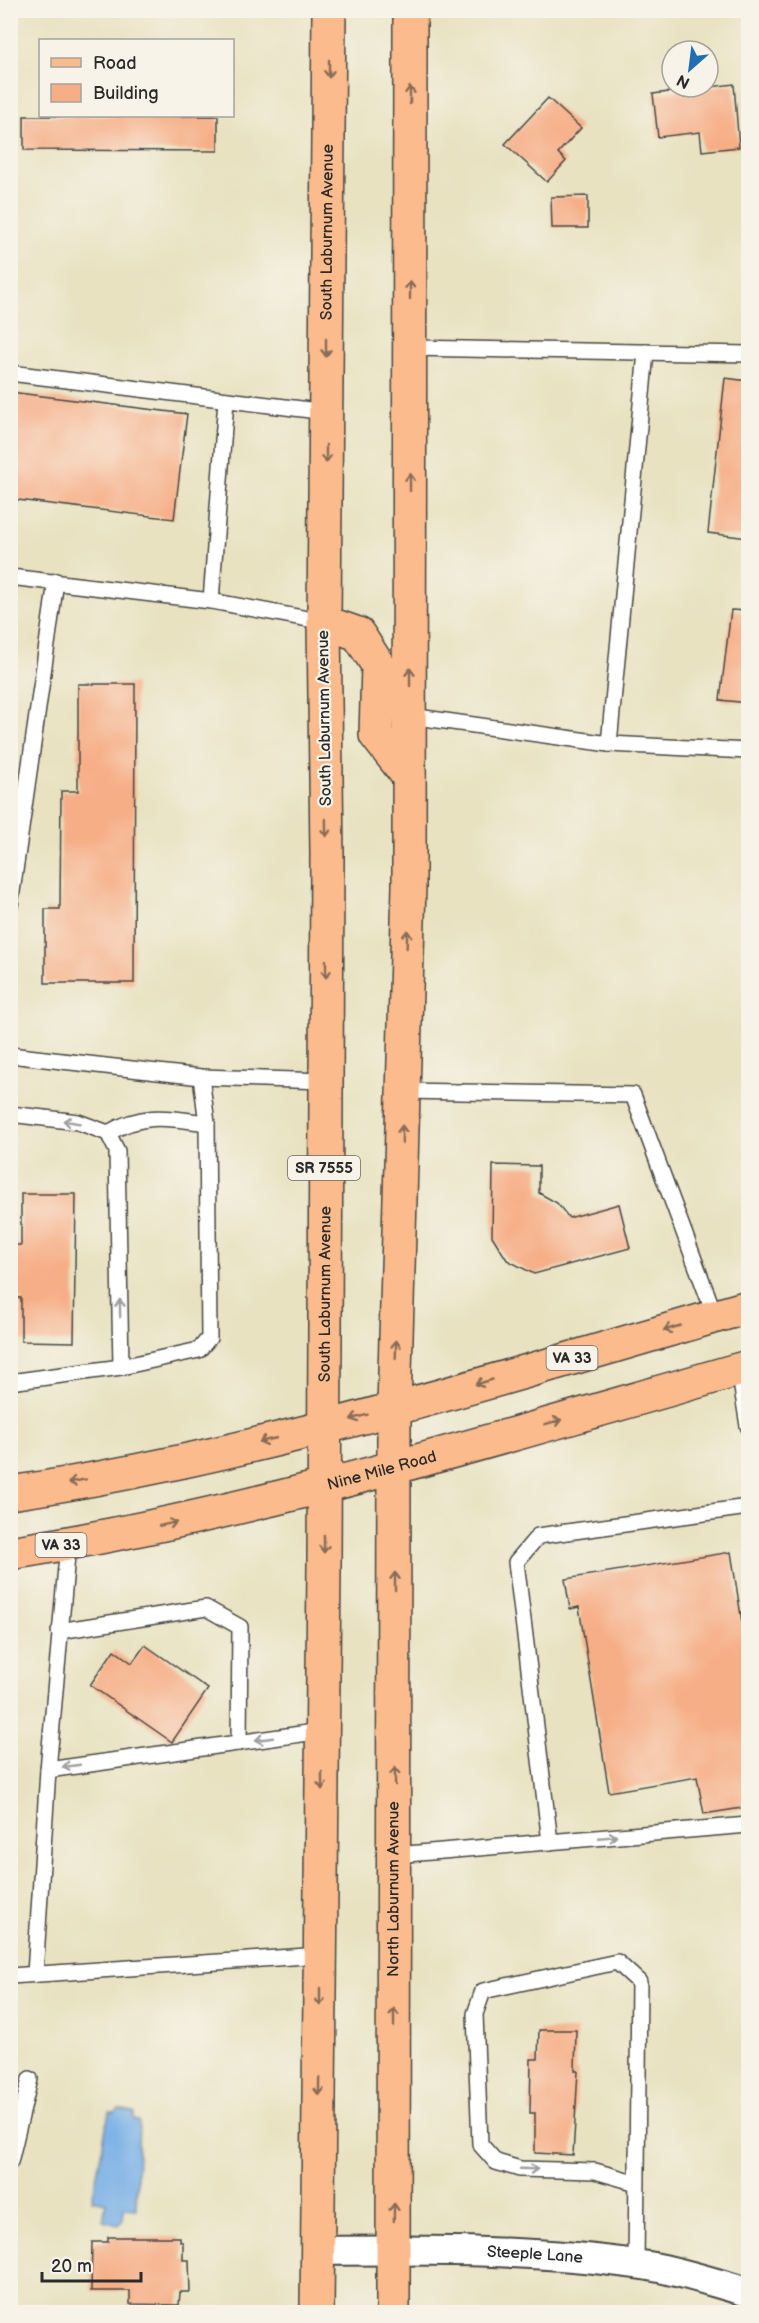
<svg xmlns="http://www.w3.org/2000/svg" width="759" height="2323" font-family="'Balsamiq Sans',sans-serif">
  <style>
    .water { fill: #77afe6; stroke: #516d88; stroke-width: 1.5 }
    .building { fill: #f6ae86 }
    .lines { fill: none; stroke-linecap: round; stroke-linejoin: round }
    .service-casing { stroke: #474642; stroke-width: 18 }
    .minor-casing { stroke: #474642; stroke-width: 32 }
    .primary-casing { stroke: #474642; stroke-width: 36 }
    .service { stroke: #fff; stroke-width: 15 }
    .minor { stroke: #fff; stroke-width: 28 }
    .primary { stroke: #fbbb8c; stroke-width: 33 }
    .oneway { stroke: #896c57 }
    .oneway2 { stroke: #a0a0a0 }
    .labels { text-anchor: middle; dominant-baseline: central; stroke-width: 4.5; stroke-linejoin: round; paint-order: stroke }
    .shield { fill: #f7f3e8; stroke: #686764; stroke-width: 1.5 }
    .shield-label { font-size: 15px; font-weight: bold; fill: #2b2b2b }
    .street-label { font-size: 16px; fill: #2b2b2b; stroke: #f7f3e8 }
  </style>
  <rect width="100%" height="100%" fill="#f7f3e8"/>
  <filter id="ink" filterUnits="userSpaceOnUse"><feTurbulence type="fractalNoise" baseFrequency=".0167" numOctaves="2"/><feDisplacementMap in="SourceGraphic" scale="12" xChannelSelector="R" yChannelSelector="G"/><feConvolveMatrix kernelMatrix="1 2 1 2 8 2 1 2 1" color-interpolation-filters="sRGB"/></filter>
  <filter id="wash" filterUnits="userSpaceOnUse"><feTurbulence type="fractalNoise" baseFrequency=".008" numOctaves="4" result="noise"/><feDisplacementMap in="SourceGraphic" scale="24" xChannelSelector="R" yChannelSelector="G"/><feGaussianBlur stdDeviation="1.35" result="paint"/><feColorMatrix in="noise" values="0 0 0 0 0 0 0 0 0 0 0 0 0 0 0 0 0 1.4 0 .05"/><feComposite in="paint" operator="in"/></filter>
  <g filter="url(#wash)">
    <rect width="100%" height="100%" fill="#e8e2c1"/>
    <polygon class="water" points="119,2109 134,2112 134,2120 139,2121 136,2209 124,2208 123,2220 118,2225 103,2221 106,2203 92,2200 109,2112 115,2112"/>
    <g id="blocks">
      <g class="building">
        <polygon points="734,84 739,147 702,151 700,132 658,137 653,94"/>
        <polygon points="548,98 581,128 558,153 566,161 547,182 505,144"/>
        <polygon points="24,116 218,116 218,151 24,150"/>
        <polygon points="588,196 588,228 552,228 551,197"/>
        <polygon points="725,378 748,381 748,538 708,533"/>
        <polygon points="10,392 187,414 174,519 10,499"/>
        <polygon points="731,610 748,611 748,703 720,700"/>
        <polygon points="78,684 135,684 134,983 45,983 45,909 60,909 61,791 78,791"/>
        <polygon points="493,1165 539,1166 539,1193 557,1203 569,1218 619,1204 630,1248 534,1274 507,1260 492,1236"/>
        <polygon points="21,1194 76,1194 74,1342 21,1341 21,1298 12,1297 13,1245 21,1245"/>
        <polygon points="731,1552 748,1661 748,1807 704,1814 697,1777 609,1792 579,1607 570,1609 565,1579"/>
        <polygon points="145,1645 208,1689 172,1742 90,1685 114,1650 132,1663"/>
        <polygon points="539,2030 576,2030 575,2071 578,2071 573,2155 535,2153 535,2113 530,2113 531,2059 538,2059"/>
        <polygon points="108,2237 180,2237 180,2242 183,2242 183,2260 189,2260 190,2292 180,2292 179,2305 130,2304 130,2291 91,2291 92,2242 108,2242"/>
      </g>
    </g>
  </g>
  <g filter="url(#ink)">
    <use href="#blocks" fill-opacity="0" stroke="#474642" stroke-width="1.5"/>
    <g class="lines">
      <defs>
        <g id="service">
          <polyline points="410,348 748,354"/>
          <polyline points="10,373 326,412"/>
          <polyline points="10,577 211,601 324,622"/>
          <polyline points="211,601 226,400"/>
          <polyline points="410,716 609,744 748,751"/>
          <polyline points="609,744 646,352"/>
          <polyline points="10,906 56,581"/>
          <polyline points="10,1055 201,1077 325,1081"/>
          <polyline points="403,1091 633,1095 715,1316"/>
          <polyline points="10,1114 78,1122 108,1133 117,1151 121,1367"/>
          <path d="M108,1133C144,1112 168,1118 207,1123"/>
          <polyline points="739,1369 748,1426"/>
          <polyline points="10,1382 121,1367 199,1350 209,1338 207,1123 201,1077"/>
          <polyline points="59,1631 206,1608 240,1627 239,1743"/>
          <polyline points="48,1770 322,1731"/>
          <polyline points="550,1842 516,1562 538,1536 748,1507"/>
          <polyline points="395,1855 748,1825"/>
          <polyline points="35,1974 48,1770 68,1544"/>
          <polyline points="10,1976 321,1955"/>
          <polyline points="10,2162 30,2079"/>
          <polyline points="636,2264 639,1982 617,1962 483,1991 475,2014 480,2144 496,2162 520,2169 595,2171 637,2183"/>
        </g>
        <g id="minor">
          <path id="s1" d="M317,2251C425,2250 535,2249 642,2265C678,2270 714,2283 748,2292"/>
        </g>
        <g id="primary">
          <polyline points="324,622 358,634 378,665 376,735 409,777"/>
          <path d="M10,1493C261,1456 506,1376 748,1307"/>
          <path id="s2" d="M10,1553C261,1513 504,1436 748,1367"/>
          <path id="s3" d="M317,2312L324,1566L327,854L324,622L329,10"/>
          <path id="s4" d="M393,2312L394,1407L409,886L410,10"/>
        </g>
      </defs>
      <use href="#service" class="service-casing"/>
      <use href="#minor" class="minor-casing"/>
      <use href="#primary" class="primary-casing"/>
      <use href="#service" class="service"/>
      <use href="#minor" class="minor"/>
      <use href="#primary" class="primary"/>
    </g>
    <defs><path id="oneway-shaft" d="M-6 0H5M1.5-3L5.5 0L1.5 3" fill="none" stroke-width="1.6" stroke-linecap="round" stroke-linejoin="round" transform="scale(1.5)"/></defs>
    <g class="oneway">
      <use href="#oneway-shaft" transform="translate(329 69) rotate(90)"/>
      <use href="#oneway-shaft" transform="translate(410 95) rotate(-90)"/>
      <use href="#oneway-shaft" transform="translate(410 290) rotate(-90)"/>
      <use href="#oneway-shaft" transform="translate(326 348) rotate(90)"/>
      <use href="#oneway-shaft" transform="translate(326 454) rotate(90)"/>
      <use href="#oneway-shaft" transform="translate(410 482) rotate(-90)"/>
      <use href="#oneway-shaft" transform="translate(410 677) rotate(-90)"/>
      <use href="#oneway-shaft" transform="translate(326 828) rotate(89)"/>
      <use href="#oneway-shaft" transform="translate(407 939) rotate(-88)"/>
      <use href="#oneway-shaft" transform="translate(326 969) rotate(90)"/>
      <use href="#oneway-shaft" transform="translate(402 1134) rotate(-89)"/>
      <use href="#oneway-shaft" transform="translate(672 1328) rotate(164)"/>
      <use href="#oneway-shaft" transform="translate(396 1349) rotate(-88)"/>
      <use href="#oneway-shaft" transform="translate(484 1382) rotate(164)"/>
      <use href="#oneway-shaft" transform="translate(359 1417) rotate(165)"/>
      <use href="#oneway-shaft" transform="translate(553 1422) rotate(-15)"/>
      <use href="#oneway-shaft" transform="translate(268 1440) rotate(167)"/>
      <use href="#oneway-shaft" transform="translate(77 1481) rotate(170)"/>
      <use href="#oneway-shaft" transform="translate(168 1524) rotate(-12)"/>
      <use href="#oneway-shaft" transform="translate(324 1544) rotate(90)"/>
      <use href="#oneway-shaft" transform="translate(395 1581) rotate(-90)"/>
      <use href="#oneway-shaft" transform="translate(395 1776) rotate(-90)"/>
      <use href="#oneway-shaft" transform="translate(322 1781) rotate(90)"/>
      <use href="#oneway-shaft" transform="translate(320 1997) rotate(90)"/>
      <use href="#oneway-shaft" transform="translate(394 2017) rotate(-90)"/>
      <use href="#oneway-shaft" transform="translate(319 2087) rotate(91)"/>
      <use href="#oneway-shaft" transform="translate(394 2212) rotate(-89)"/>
    </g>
    <g class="oneway2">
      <use href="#oneway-shaft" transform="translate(72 1122) rotate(-170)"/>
      <use href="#oneway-shaft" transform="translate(120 1308) rotate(-91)"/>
      <use href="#oneway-shaft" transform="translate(264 1739) rotate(172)"/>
      <use href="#oneway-shaft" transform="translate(71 1766) rotate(172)"/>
      <use href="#oneway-shaft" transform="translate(608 1837) rotate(-5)"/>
      <use href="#oneway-shaft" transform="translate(529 2169) rotate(2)"/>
    </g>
  </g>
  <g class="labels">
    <g class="shield">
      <rect x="288" y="1156" width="72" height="24" rx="4.5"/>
      <rect x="546.5" y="1346" width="51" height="24" rx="4.5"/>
      <rect x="35.5" y="1533" width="51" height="24" rx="4.5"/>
    </g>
    <g class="shield-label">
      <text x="324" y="1168">SR 7555</text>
      <text x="572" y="1358">VA 33</text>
      <text x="61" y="1545">VA 33</text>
    </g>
    <g class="street-label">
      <text stroke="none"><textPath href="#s3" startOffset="2080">South Laburnum Avenue</textPath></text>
      <text transform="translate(325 718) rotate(-91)">South Laburnum Avenue</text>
      <text stroke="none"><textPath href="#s3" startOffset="1018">South Laburnum Avenue</textPath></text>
      <text stroke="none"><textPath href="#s2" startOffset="381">Nine Mile Road</textPath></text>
      <text stroke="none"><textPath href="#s4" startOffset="423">North Laburnum Avenue</textPath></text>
      <text stroke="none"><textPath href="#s1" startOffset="218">Steeple Lane</textPath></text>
    </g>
  </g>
  <rect width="759" height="2323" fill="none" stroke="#f7f3e8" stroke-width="36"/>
  <rect x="39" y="39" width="195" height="78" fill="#f7f3e8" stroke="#a5a39c" stroke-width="1.5"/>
  <rect x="51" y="58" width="30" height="9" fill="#fbbb8c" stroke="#a5a39c" stroke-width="1.5"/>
  <text x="93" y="69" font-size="18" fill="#2b2b2b">Road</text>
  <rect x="51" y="84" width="30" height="18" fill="#f6ae86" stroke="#a5a39c" stroke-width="1.5"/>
  <text x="93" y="99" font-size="18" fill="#2b2b2b">Building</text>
  <g transform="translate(690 69) rotate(208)"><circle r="28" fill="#f7f3e8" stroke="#a5a39c" stroke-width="1.5"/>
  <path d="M0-4.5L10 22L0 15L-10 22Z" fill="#1f6fb2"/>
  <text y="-9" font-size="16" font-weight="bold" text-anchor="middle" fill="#2b2b2b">N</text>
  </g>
  <path d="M42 2272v9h99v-9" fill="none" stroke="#2b2b2b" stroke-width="3"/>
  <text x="51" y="2272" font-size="18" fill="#2b2b2b" stroke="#f7f3e8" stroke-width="4.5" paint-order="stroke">20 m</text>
</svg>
